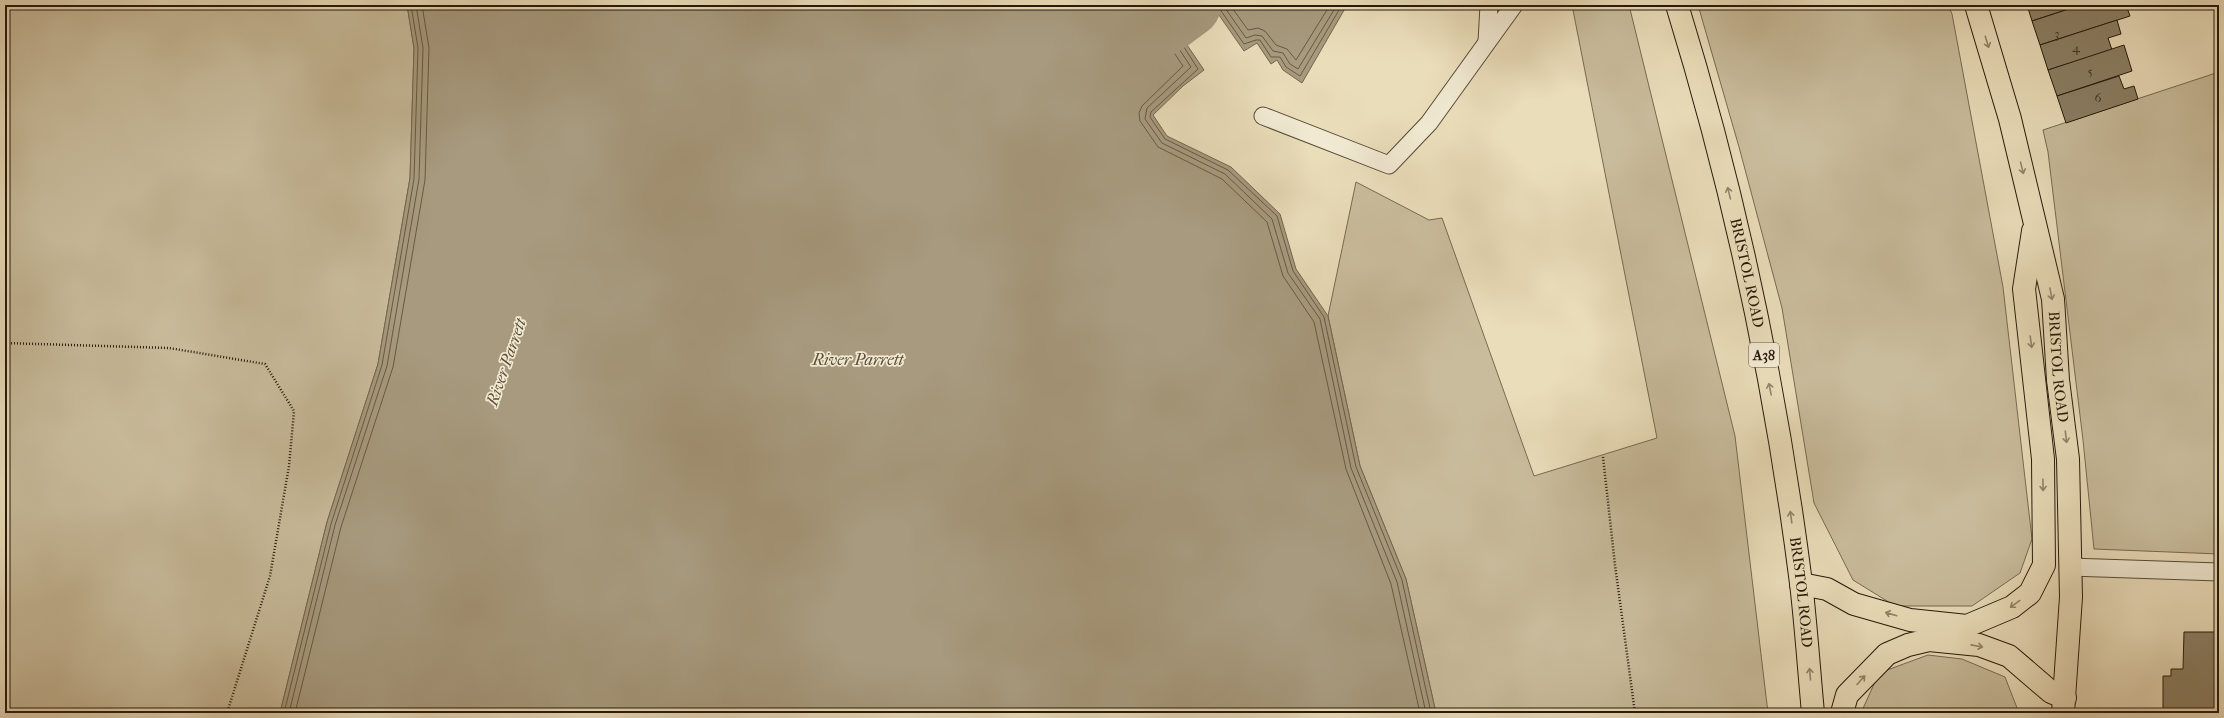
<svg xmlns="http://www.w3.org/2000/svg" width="2224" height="718" font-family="'IM FELL French Canon',serif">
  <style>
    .green { fill: #c9bc9c; stroke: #776a52 }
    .water { fill: #a79a7e; stroke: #73664f }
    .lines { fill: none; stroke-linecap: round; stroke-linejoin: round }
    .shore { stroke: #665a44; stroke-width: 1 }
    .river { stroke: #a79a7e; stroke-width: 64 }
    .building { fill: #8b7f65; stroke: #251909 }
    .service-casing { stroke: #564a35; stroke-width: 19 }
    .primary-casing { stroke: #251909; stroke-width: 24 }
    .path { stroke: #251909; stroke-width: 2.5; stroke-dasharray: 1 2; stroke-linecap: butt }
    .service { stroke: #f1e9d2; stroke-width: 17 }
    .primary { stroke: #eaddba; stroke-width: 22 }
    .oneway { stroke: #91856a }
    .labels { text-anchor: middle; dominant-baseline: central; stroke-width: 3.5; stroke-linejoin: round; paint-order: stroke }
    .number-label { font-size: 13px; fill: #3e3220 }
    .shield { fill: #f1e9d2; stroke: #625745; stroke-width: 1 }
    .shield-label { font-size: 14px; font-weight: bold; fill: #251909 }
    .street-label { font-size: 15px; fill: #251909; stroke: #f1e9d2 }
    .water-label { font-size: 16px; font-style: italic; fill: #594d38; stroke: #f1e9d2 }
  </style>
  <rect width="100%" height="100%" fill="#eaddba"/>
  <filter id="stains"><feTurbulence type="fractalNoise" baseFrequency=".005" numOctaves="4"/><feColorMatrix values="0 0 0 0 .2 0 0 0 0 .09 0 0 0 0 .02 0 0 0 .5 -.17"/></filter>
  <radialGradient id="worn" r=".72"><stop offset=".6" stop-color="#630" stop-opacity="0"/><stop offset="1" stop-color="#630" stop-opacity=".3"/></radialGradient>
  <g class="green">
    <polygon points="5,5 407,5 414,48 410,178 378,364 327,522 280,713 5,713"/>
    <polygon points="1572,5 1629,5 1735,436 1768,713 1436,713 1406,579 1360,466 1328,316 1356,182 1429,220 1442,218 1534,476 1657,438"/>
    <polygon points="1698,5 1948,5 1952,14 2003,287 2032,539 2020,573 1972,606 1895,606 1853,580 1814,503 1782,308 1739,147"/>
    <polygon points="2219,72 2219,554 2094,549 2083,440 2048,152 2043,130"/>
    <polygon points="1928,655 1962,659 2005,677 2019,713 1861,713 1879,673"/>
  </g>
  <g class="water">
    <polygon points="407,5 1160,5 1204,70 1183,86 1153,115 1167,136 1231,167 1280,214 1296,269 1328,316 1360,466 1406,579 1436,713 280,713 327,522 378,364 410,178 414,48"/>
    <polygon points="1212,5 1347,5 1302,83 1283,70 1277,60 1271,64 1257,43 1244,51"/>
  </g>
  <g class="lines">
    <g class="shore">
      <polyline points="1146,5 1148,14 1183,66 1142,106 1139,113 1140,121 1158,147 1222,179 1267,222 1283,276 1314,322 1346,469 1391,584 1420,713"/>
      <polyline points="1152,5 1154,11 1191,67 1147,108 1145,119 1162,143 1225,174 1272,219 1288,273 1320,319 1351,468 1397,582 1426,713"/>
      <polyline points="1157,5 1198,69 1151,112 1150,117 1165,139 1228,170 1277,216 1293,271 1324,317 1356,467 1402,580 1431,713"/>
      <polyline points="1217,5 1244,44 1256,40 1260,40 1271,57 1280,57 1286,67 1300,76 1342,5"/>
      <polyline points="1223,5 1246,38 1255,35 1262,36 1273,51 1283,53 1290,64 1298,69 1337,5"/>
      <polyline points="1230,5 1248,30 1258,28 1265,31 1276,45 1287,49 1296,60 1330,5"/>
      <polyline points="284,713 331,524 382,365 414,179 418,48 411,5"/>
      <polyline points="289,713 335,525 387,366 419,179 423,48 416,5"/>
      <polyline points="295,713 341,527 393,367 425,180 429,48 422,5"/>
    </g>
    <polyline class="river" points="1090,54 1116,53 1170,19 1189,5"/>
  </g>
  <g class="building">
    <polygon points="2027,5 2081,5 2032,21"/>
    <polygon points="2081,5 2126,5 2130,16 2040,45 2032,21"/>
    <polygon points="2117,20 2121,34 2108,38 2112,50 2048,70 2040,45"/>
    <polygon points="2124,45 2132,71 2057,96 2048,70"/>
    <polygon points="2119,76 2124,89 2134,86 2138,99 2066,123 2057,96"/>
    <polygon points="2184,632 2219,632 2219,713 2163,713 2163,676 2171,676 2171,669 2183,669"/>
  </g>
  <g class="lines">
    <defs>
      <g id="service">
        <polyline points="1487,42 1489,5"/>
        <polyline points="1263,116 1389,165 1429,123 1514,5"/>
        <polyline points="2070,567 2219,572"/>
      </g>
      <g id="primary">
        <path id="s1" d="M1677,5C1735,193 1776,387 1801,583C1806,626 1809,670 1813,713"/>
        <path id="s2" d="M1976,5L2010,119L2053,299L2058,380L2068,459L2071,597L2063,713"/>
        <polyline points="1801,584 1827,589 1854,604 1910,620 1967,626 2012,607 2030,593 2044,565 2043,459 2024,289 2033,231"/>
        <polyline points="1842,713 1847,695 1887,654 1908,645 1929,640 1979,645 2009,656 2051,692 2065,698"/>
      </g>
    </defs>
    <use href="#service" class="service-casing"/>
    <use href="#primary" class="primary-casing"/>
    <g class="path">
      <polyline points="5,343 169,348 265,364 294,411 289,466 270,576 227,713"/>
      <polyline points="1603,457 1615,565 1635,713"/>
    </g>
    <use href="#service" class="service"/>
    <use href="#primary" class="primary"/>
  </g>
  <defs><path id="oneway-shaft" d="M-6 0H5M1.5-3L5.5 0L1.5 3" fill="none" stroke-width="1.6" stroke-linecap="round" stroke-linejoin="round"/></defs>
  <g class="oneway">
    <use href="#oneway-shaft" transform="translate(1987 42) rotate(73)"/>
    <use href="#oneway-shaft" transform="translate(2022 168) rotate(76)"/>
    <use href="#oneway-shaft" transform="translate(1729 193) rotate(-104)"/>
    <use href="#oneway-shaft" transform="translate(2051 294) rotate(79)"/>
    <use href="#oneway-shaft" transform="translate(2031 342) rotate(82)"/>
    <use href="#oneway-shaft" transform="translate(1770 389) rotate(-101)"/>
    <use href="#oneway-shaft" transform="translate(2066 437) rotate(83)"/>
    <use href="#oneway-shaft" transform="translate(2043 485) rotate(89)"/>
    <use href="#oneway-shaft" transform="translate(1791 517) rotate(-98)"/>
    <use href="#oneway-shaft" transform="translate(2015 604) rotate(144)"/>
    <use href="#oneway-shaft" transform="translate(1891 614) rotate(-164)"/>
    <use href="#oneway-shaft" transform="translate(1977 646) rotate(11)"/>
    <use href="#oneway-shaft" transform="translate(1810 674) rotate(-95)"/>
    <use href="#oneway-shaft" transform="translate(1861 680) rotate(-48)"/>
  </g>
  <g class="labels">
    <g class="number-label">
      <text x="2057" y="33">3</text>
      <text x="2076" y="47">4</text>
      <text x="2090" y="71">5</text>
      <text x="2098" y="97">6</text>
    </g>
    <rect class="shield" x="1749" y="343" width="30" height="24" rx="3"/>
    <g class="shield-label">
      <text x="1764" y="355">A38</text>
    </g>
    <g class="street-label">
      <text stroke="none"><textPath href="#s1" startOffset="277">BRISTOL ROAD</textPath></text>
      <text stroke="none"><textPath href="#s2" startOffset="372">BRISTOL ROAD</textPath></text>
      <text stroke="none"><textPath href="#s1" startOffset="601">BRISTOL ROAD</textPath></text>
    </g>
    <g class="water-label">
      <text x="858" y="359">River Parrett</text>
      <text transform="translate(506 362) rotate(-71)">River Parrett</text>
    </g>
  </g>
  <rect width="2224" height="718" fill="none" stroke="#eaddba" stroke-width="20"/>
  <rect x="6" y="6" width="2212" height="706" fill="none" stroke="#251909" stroke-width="2"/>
  <rect x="10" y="10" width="2204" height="698" fill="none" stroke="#251909"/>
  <rect width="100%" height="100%" filter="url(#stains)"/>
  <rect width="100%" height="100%" fill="url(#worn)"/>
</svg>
